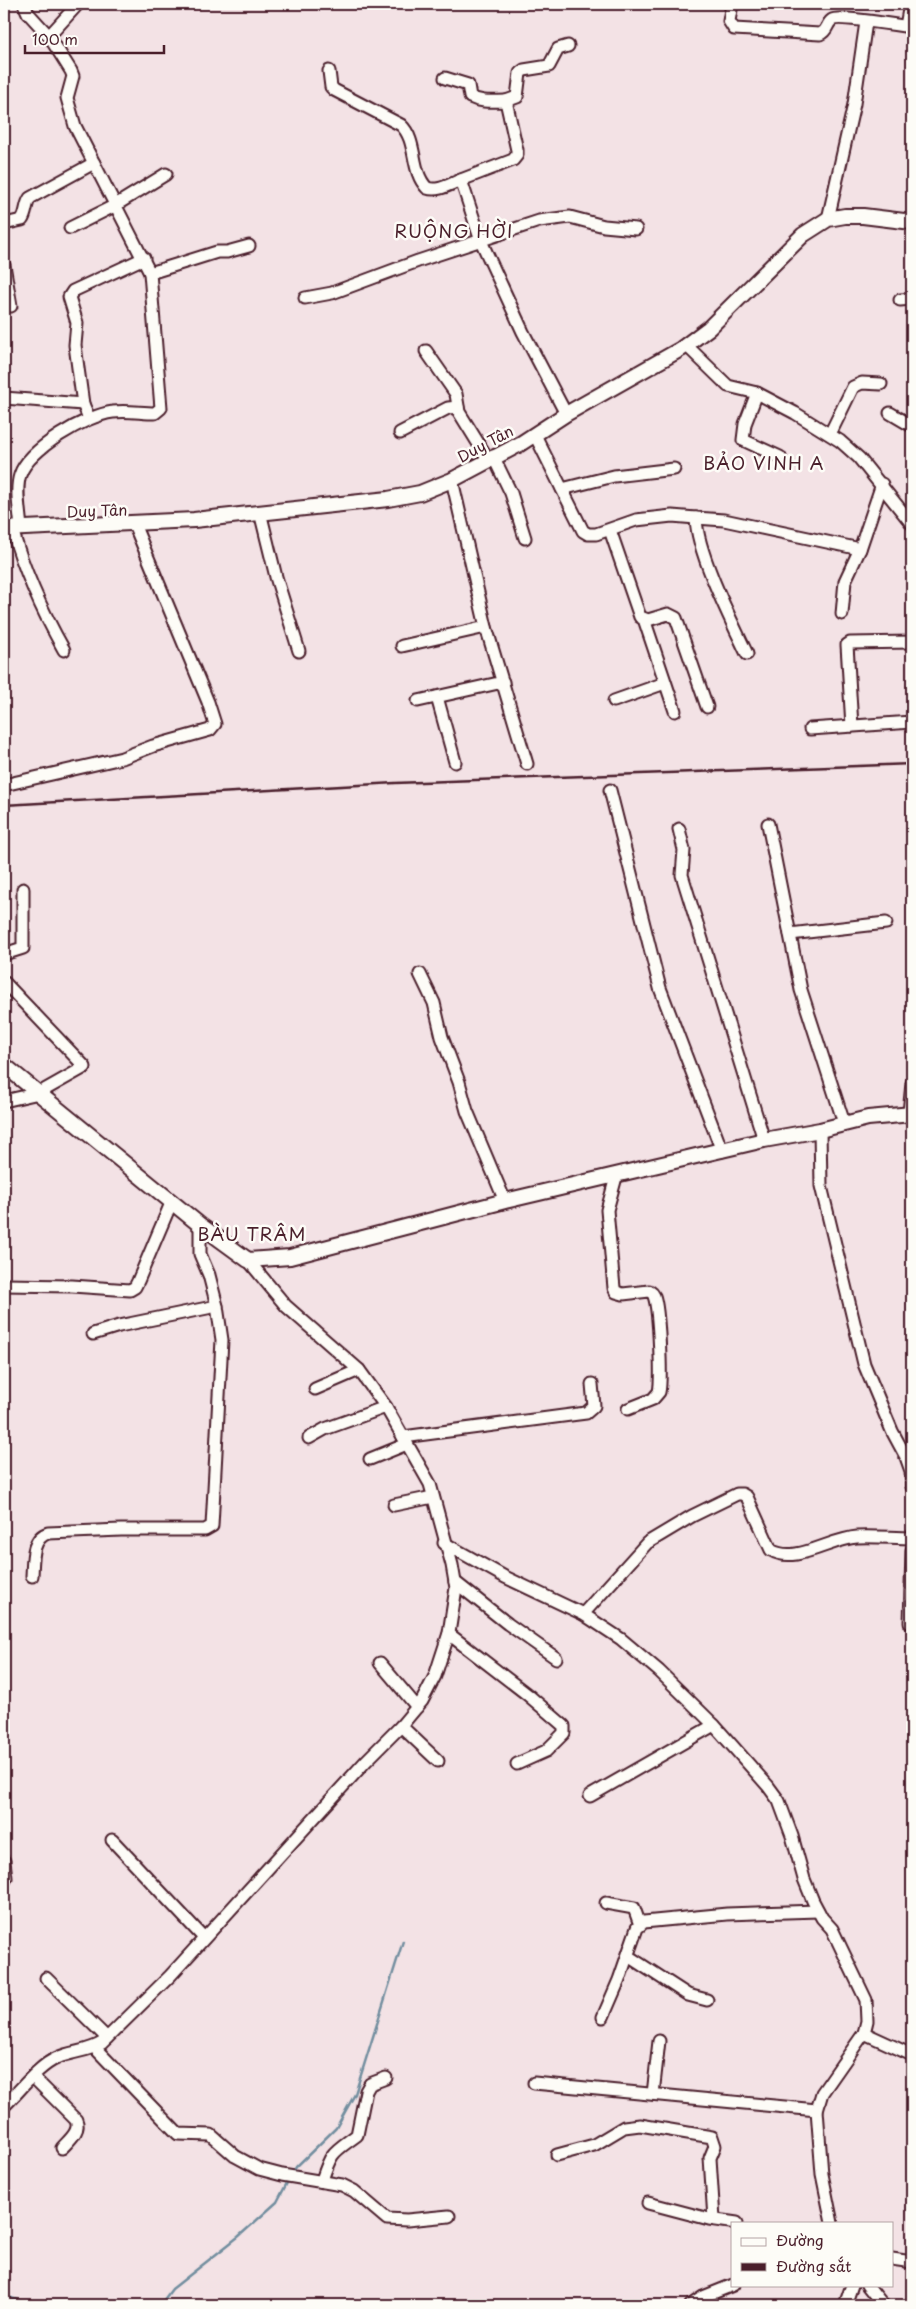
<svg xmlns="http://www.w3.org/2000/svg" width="916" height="2309" font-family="'Playpen Sans',sans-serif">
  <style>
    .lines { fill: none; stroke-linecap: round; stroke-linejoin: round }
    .stream { stroke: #728e9f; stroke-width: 2.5 }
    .minor-casing { stroke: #4a1f2b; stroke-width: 15 }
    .tertiary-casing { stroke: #4a1f2b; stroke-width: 18 }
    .minor { stroke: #fdfcf7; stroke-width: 11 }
    .tertiary { stroke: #fdfcf7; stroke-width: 14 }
    .rail { stroke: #4a1f2b; stroke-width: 2.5 }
    .labels { text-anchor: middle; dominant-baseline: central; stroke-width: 5; stroke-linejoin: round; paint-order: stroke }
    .street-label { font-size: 15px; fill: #4a1f2b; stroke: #fdfcf7 }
    .quarter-label { font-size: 18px; letter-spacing: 1px; fill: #4a1f2b; stroke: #fdfcf7 }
  </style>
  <rect width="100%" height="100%" fill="#f3e2e5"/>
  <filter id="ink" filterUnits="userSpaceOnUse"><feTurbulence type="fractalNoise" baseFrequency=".02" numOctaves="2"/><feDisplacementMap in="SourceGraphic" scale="10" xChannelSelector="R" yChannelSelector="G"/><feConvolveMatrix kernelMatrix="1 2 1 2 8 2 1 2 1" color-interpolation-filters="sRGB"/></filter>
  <g filter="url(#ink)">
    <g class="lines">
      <g class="stream">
        <polyline points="292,2174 296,2167 336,2128 355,2094 403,1941"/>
        <polyline points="4,2296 34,2305"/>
        <polyline points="160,2305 172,2289 238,2237 277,2202 288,2181"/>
      </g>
      <defs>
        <g id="minor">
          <path d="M732,4L729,21L734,29L820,34C828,31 826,24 832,20C839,15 900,26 912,27"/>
          <polyline points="906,26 910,4"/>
          <polyline points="49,36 78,4"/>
          <path d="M329,71L331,87L334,90L401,125C418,141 410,171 427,188C438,192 450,184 461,180L481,241L523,332L566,414"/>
          <path d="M445,78L468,85L470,97C482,103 493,101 506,101L517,150V155L513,160L461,180"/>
          <polyline points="506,101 517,97 520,73 524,70 549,66 558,49 568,46"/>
          <polyline points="828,219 854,104 866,22"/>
          <path d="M4,224L22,220C27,213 25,205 30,198L94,163"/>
          <polyline points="70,228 114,206 166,174"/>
          <polyline points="4,265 11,306"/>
          <polyline points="150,273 217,252 227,252 249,246"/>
          <polyline points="305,298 332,293 418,261 539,221 570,217 604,226 636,229"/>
          <polyline points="900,300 912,299"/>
          <polyline points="686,345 728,386 757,393 795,413 840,441 859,458 912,524"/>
          <polyline points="426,351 456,394 459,412 488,459"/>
          <polyline points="757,393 745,424 743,440 780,457"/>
          <polyline points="4,398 83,404"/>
          <polyline points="890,413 912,426"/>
          <polyline points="89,418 83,404 78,368 75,345 77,323 69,297 73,291 144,258"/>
          <polyline points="400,433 448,408 458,407"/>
          <polyline points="830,434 853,387 862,383 881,384"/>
          <polyline points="535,435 583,531 588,534 596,534 636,520 672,516 696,518 724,520 860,549 882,484"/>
          <polyline points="493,456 511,493 525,538"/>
          <polyline points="452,480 486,627 527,764"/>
          <polyline points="562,489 614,476 674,469"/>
          <polyline points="260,512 276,577 299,651"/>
          <path d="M696,518C697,553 731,620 747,654"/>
          <path d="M12,529C24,571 42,611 64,650"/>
          <path d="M21,529C20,512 15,490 20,475C28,449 87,415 113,412C127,410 141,413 155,413L161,408L150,273L75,126L67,98L73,76L71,71L49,36L28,13L24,4"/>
          <polyline points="610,530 640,617 648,620 668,614 676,618 707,707"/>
          <polyline points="842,614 845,581 860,549"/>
          <polyline points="644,619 675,711"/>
          <polyline points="402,646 486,627"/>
          <polyline points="437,697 455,762"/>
          <polyline points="418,701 503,682"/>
          <polyline points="614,701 665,683"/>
          <polyline points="852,726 847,645 850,643 912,642"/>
          <polyline points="810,729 912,722"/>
          <polyline points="4,785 122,758 153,746 210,730 215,724 208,702 134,524"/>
          <polyline points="610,790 660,988 722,1151"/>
          <polyline points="768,824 801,990 844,1123"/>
          <polyline points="679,829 684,850 682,875 764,1140"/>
          <polyline points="790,934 886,923"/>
          <polyline points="4,954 23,948 23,889"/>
          <polyline points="420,974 434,1003 442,1037 459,1082 467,1111 505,1201"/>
          <polyline points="4,982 85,1067 39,1093 4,1101"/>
          <polyline points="909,1113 912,1083"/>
          <polyline points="820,1130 821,1186 864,1364 892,1431 906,1457 911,1471 912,1487"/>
          <path d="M616,1177L607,1210L614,1288L616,1292L623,1294L649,1291C652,1293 652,1292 654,1296C659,1309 662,1379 659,1392L653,1399L628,1409"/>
          <polyline points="4,1285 72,1286 130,1290 135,1287 138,1281 172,1201"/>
          <polyline points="93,1334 119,1326 217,1306"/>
          <polyline points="315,1389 359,1370"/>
          <polyline points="403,1437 586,1413 594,1406 592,1384"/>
          <polyline points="309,1438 325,1429 386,1407"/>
          <polyline points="370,1459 407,1444"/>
          <polyline points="394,1505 433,1497"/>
          <polyline points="444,1543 505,1577 583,1614 621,1639 659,1671 714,1725 768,1786 779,1801 792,1836 804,1879 813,1901 822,1918 832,1929 866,2000 867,2021 864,2033 822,2093 817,2110 822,2174 832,2223"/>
          <path d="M32,1576C33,1562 31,1538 48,1533L121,1530H205L212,1526L222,1340L217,1306L209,1275L200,1254V1225"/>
          <polyline points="455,1582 508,1624 556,1658"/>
          <path d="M583,1614L647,1543L692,1516L737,1494H742L747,1497L771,1550C795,1565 829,1539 857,1537C875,1536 894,1538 912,1538"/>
          <polyline points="910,1623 912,1550"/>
          <polyline points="449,1634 528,1695 564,1726 564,1733 546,1751 517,1764"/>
          <polyline points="380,1663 417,1707"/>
          <polyline points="401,1726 438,1761"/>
          <polyline points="590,1796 714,1725"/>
          <polyline points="112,1840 204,1938"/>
          <polyline points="4,1861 6,1878 4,1882"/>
          <polyline points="606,1903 634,1908 640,1925"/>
          <polyline points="628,1956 688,1995 707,2000"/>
          <polyline points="46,1978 107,2038"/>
          <polyline points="603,2017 619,1980 637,1928 644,1922 727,1914 818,1911"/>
          <polyline points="864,2033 912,2055"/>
          <polyline points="95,2048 178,2134 211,2135 235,2156 259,2169 282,2175 342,2185 354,2191 387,2219 407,2220 449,2216"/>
          <path d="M33,2077L76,2120C81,2131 69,2140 62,2148"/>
          <polyline points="534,2083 817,2110"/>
          <polyline points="653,2094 659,2041"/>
          <path d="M4,2106C19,2092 38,2066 57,2058C71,2051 88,2052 102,2043L170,1976L366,1761L401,1726L422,1701L435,1676L449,1633L456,1588L452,1565L430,1484L386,1407L359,1370L286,1306L248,1260"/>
          <polyline points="557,2155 594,2145 624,2127 640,2125 712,2137 715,2146 710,2158 714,2219"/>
          <path d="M322,2180C332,2150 333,2153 357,2135L366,2091L370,2084L386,2078"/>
          <polyline points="648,2203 709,2219 737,2223"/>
          <polyline points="892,2259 912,2262"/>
          <polyline points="867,2285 883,2305"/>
          <polyline points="691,2305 703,2297 733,2285"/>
          <polyline points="845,2305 852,2285"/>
        </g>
        <g id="tertiary">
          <polyline points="4,529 194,520 388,499 420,493 452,480 520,444 566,414 681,349 709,328 803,235 828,219 845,216 863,216 912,222"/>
          <polyline points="4,1065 200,1225 248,1260 290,1257 505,1201 764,1140 820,1130 868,1118 912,1114"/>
        </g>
      </defs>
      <use href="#minor" class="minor-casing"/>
      <use href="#tertiary" class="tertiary-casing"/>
      <use href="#minor" class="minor"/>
      <use href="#tertiary" class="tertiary"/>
      <polyline class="rail" points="4,805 395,783 912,764"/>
    </g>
  </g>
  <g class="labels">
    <g class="street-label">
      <text transform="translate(485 443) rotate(-28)">Duy Tân</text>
      <text transform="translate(97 510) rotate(-2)">Duy Tân</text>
    </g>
    <g class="quarter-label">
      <text x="454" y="230">RUỘNG HỜI</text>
      <text x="764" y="462">BẢO VINH A</text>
      <text x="252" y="1233">BÀU TRÂM</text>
    </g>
  </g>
  <rect width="916" height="2309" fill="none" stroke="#fdfcf7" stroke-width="20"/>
  <rect x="10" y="10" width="896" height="2289" fill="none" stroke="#4a1f2b" stroke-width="2" filter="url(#ink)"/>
  <rect x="731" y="2222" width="162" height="65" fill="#fdfcf7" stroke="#b5a4a5"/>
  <rect x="741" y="2238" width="25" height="8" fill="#fdfcf7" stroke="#b5a4a5"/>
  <text x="776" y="2246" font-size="15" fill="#4a1f2b">Đường</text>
  <rect x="741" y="2263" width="25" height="8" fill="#4a1f2b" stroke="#b5a4a5"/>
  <text x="776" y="2272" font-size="15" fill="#4a1f2b">Đường sắt</text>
  <path d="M25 45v8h139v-8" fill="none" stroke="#4a1f2b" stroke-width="2.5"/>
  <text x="32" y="45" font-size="15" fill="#4a1f2b" stroke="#fdfcf7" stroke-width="4" paint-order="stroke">100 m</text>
</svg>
